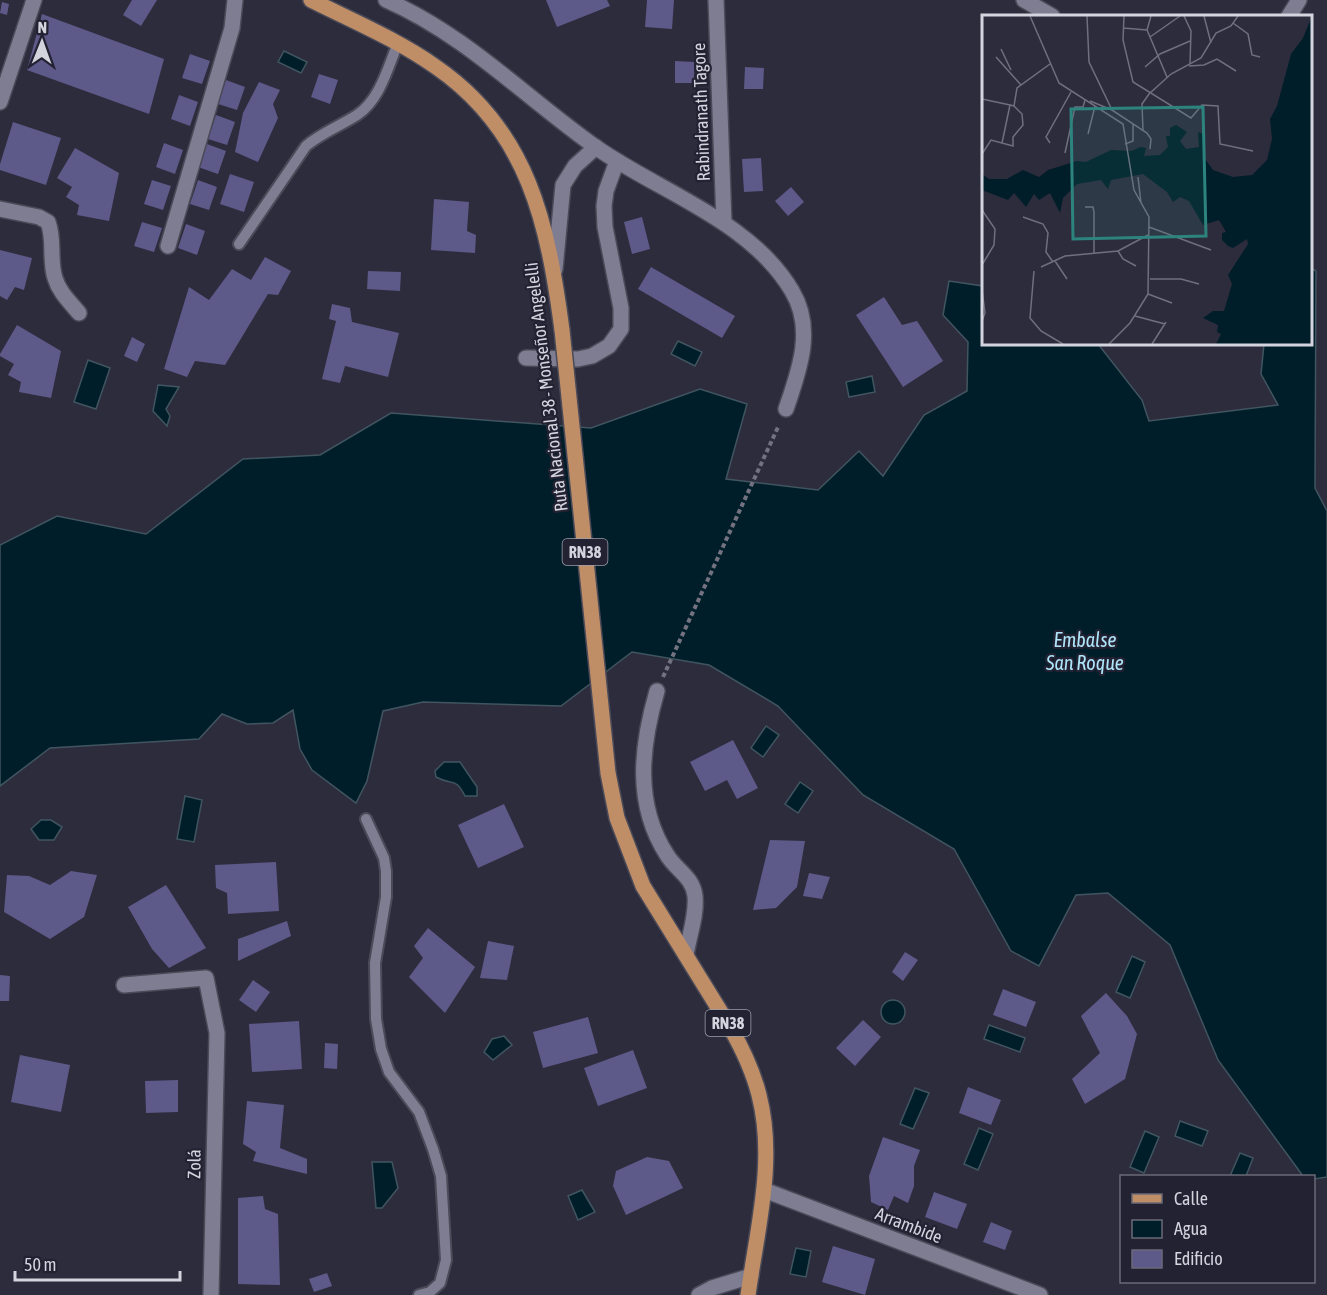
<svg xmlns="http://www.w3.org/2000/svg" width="1327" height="1295" font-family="'Asap Condensed',sans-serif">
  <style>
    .water { fill: #001e29; stroke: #405560; stroke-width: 1.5 }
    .building { fill: #5d5988 }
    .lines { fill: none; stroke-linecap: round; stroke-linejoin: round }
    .lane-casing { stroke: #4b4a58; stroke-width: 14 }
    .street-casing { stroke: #4b4a58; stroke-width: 18 }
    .primary-casing { stroke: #4b4a58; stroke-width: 18 }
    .path { stroke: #727280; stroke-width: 4; stroke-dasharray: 4.5 3; stroke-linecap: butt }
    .lane { stroke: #7e7d92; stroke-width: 10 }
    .street { stroke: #7e7d92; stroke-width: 15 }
    .primary { stroke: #bf8e66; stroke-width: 15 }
    .primary-bridge-casing { stroke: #4b4a58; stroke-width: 18; stroke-linecap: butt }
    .primary-bridge { stroke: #bf8e66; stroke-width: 15 }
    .labels { text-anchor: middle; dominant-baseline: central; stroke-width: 4.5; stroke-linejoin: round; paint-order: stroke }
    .shield { fill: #232233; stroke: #9f9fab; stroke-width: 1.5 }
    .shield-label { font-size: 16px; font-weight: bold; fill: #d4d4df }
    .street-label { font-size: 18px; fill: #d4d4df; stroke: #232233 }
    .water-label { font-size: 20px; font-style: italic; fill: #aee5f9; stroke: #232233 }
    .inset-road { fill: none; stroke: #706f7e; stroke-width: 1.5 }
    .view { fill: #2d847f; fill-opacity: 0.15; stroke: #2d847f; stroke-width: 3 }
    .inset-edge { fill: none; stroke: #d4d4df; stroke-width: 3 }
  </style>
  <rect width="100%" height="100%" fill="#2d2c3d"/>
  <g class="water">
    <polygon points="284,51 307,62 301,73 278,62"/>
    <polygon points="1311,268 1316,271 1315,488 1327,511 1327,1177 1314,1179 1314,1176 1303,1176 1218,1060 1170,945 1108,893 1076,895 1039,966 1011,951 954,849 863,795 778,706 709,665 632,652 561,706 423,702 383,711 367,781 356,803 312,770 300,749 293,710 273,723 247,724 222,714 199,739 50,748 0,786 0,545 57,516 146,534 243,459 320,455 391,413 591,428 700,389 747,404 726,479 818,490 859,451 883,476 924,415 967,391 968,342 943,315 949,281 983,286 984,344 1098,344 1142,400 1149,421 1278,405 1261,374 1264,344 1310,344"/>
    <polygon points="678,341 702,352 695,366 671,354"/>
    <polygon points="88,360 110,368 96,409 74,402"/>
    <polygon points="872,376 875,392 849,397 846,382"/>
    <polygon points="158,385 179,387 166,409 170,416 167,426 153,411"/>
    <polygon points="766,726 779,735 763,757 751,748"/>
    <path d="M444,762H460L477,787V796H465C455,776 452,786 436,777L435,771Z"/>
    <polygon points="800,782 813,791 798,813 785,804"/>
    <polygon points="185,796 202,800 194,842 177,839"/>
    <polygon points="41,820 51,820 62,827 54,840 39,840 31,829"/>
    <polygon points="1132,956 1145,962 1130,998 1116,992"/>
    <circle cx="893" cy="1012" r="12"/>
    <polygon points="989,1025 1025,1038 1020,1052 984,1039"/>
    <polygon points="504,1036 512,1045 493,1060 484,1052 492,1039"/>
    <polygon points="915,1088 929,1093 913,1129 900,1124"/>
    <polygon points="1180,1121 1208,1131 1202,1146 1175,1136"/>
    <polygon points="979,1128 993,1134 978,1170 964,1164"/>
    <polygon points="1145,1131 1159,1137 1144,1173 1130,1167"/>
    <polygon points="1240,1153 1253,1158 1246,1176 1230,1176"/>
    <polygon points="372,1162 392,1162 398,1188 382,1208 376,1208"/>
    <polygon points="582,1190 595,1212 578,1220 568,1196"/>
    <polygon points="796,1248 811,1251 806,1277 790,1274"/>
  </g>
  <g class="building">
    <polygon points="132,0 157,0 141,26 123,15"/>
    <polygon points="546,0 607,0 610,6 557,27"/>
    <polygon points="647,0 674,0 672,29 645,27"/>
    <polygon points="2,2 9,4 7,15 0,13"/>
    <polygon points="42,14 164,59 149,114 27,70"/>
    <polygon points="190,54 210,61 202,84 182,78"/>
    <polygon points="675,61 694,62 694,83 675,83"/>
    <polygon points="745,67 764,68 763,89 744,89"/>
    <polygon points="319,74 338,80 330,104 311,97"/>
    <polygon points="226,80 245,87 237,110 218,104"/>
    <polygon points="259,82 280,90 273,104 278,118 258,162 235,152 243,113"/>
    <polygon points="179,95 198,102 190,126 171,119"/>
    <polygon points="216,115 235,122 227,145 208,139"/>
    <polygon points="13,122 61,138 46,185 0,170 0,164"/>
    <polygon points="164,143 183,150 175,174 156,167"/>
    <polygon points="207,144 226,151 218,174 198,167"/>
    <polygon points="75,148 119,173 109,221 77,215 79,205 66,197 72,187 57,178"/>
    <polygon points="761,158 763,191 744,192 742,159"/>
    <polygon points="230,174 254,182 244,212 220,204"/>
    <polygon points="152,180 171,186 163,210 144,204"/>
    <polygon points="198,180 217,187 209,210 190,204"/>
    <polygon points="791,187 804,202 788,216 775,201"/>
    <polygon points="434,199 469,202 467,231 476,235 475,253 431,250"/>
    <polygon points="642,217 650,249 632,254 624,222"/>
    <polygon points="142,222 162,228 154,252 134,246"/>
    <polygon points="186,224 205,231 197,255 178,248"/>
    <polygon points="0,250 32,258 24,290 15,287 7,300 0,296"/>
    <polygon points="265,257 291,271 278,295 268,294 225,365 195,361 187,377 164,369 189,287 209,300 232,269 251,280"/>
    <polygon points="651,267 735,316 722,338 638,289"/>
    <polygon points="368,271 401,272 400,291 367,289"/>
    <polygon points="884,297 902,325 917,321 943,361 903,387 856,315"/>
    <polygon points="332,304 350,308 352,322 399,333 388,377 345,366 340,383 322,379 336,321 329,319"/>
    <polygon points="17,325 61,351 51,398 19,392 21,382 8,375 14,364 0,356 0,354"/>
    <polygon points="132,337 145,344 137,362 124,356"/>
    <polygon points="733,740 758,788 737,799 727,780 705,791 690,762"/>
    <polygon points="504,804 524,847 478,868 458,825"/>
    <polygon points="770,840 805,841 797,887 776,908 753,910"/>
    <polygon points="276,862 279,911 228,914 227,893 216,888 215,865"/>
    <polygon points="71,871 97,875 84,917 50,939 4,912 7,875 29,876 50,885"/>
    <polygon points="809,873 830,877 822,899 803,896"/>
    <polygon points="166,885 206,948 169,968 152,949 128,907"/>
    <polygon points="287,921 291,936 238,961 238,939"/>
    <polygon points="428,928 475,967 445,1013 409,977 423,958 414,946"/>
    <polygon points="488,941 514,946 507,980 480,978"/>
    <polygon points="905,952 918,960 903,981 892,972"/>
    <polygon points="0,975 10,976 9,1001 0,1001"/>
    <polygon points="253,980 270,992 256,1012 239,1000"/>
    <polygon points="1003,989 1036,1002 1026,1027 993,1015"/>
    <polygon points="1106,993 1127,1016 1137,1034 1125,1079 1085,1104 1072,1079 1100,1053 1081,1016"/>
    <polygon points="588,1017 598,1053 543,1068 533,1032"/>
    <polygon points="863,1020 881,1037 855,1066 836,1048"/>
    <polygon points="299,1021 302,1069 252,1072 249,1024"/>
    <polygon points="325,1043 338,1044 337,1069 324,1068"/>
    <polygon points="633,1050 647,1088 598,1106 584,1068"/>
    <polygon points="20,1055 70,1065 61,1112 11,1102"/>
    <polygon points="178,1080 178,1112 146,1113 145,1081"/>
    <polygon points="968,1087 1001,1100 991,1125 959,1113"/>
    <polygon points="247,1101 284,1105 280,1148 307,1159 307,1174 253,1161 256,1152 243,1144"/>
    <polygon points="883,1137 920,1150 914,1166 914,1186 908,1203 894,1196 888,1210 871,1202 869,1176"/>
    <polygon points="647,1157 669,1161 683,1188 626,1215 613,1186 616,1171"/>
    <polygon points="934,1192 967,1204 957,1229 925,1217"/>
    <polygon points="263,1196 265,1209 278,1214 280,1285 238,1284 238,1198"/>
    <polygon points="991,1222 1012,1231 1005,1250 983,1242"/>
    <polygon points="833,1246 875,1259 865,1295 822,1282"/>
    <polygon points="327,1273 332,1286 314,1292 309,1279"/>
  </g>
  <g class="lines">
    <defs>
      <g id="lane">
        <path d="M239,244L306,146C321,133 340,126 357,115C380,100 388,67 398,43"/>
        <polyline points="366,819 384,858 386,871 386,897 375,963 376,1019 381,1049 389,1072 419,1112 433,1149 441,1176 446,1260 440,1283 430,1292 419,1295"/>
      </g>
      <g id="street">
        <path d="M386,0C466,35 526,98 597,148C660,192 751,221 792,291C815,329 799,371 786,409"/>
        <polyline points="716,0 724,223"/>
        <polyline points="1024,0 1052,16"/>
        <polyline points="1289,16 1299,0"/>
        <polyline points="0,102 34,0"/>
        <path d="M0,209L39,217L48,222C55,240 49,260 55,278C59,292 70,302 79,313"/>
        <polyline points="168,246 232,28 235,0"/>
        <polyline points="555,269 563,185 575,166 596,147"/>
        <polyline points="526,358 578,359 592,356 609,346 621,329 621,308 605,227 604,206 606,191 617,161"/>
        <path d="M657,691C641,746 634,804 667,855C676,870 693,877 695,896C697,915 689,936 686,955"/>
        <polyline points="124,985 206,978 217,1033 211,1295"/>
        <polyline points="764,1190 1040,1295"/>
        <polyline points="699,1295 712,1288 751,1276"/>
      </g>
      <g id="primary">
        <path d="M311,0C353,21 398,40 436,67C529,131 548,225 562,330"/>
        <path d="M608,773L617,818L643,886L730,1027C742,1048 753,1071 759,1095C776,1161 757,1229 748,1295"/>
      </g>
    </defs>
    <use href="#lane" class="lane-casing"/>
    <use href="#street" class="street-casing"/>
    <use href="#primary" class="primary-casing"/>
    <polyline class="path" points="663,677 779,425"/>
    <use href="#lane" class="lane"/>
    <use href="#street" class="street"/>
    <use href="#primary" class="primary"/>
    <defs>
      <polyline id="primary-bridge" points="562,330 608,773"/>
    </defs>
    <use href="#primary-bridge" class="primary-bridge-casing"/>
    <use href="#primary-bridge" class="primary-bridge"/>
  </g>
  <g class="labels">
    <g class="shield">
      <rect x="562.5" y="539" width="45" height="26" rx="4.5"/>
      <rect x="705.5" y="1010" width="45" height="26" rx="4.5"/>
    </g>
    <g class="shield-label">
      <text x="585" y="552">RN38</text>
      <text x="728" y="1023">RN38</text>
    </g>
    <g class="street-label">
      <text transform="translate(701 112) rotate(-92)">Rabindranath Tagore</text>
      <text transform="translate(546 387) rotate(-97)">Ruta Nacional 38 - Monseñor Angelelli</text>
      <text transform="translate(194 1164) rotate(-89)">Zolá</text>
      <text transform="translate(909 1225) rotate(21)">Arrambide</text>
    </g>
    <g class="water-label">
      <text x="1085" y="639">Embalse<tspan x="1085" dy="23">San Roque</tspan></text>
    </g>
  </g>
  <g transform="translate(982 15)">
    <rect width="330" height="330" fill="#2d2c3d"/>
    <path d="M330,1V329H234L239,319L235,317L236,310L221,303L231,296H242L250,269L246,260L266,229L265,224L251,233L246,231L240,225V218L244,217L237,205L221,210L207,186L198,182L191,187L185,177L161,159L129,165L126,174L119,165L95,169L81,183L78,198L68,178L57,185L52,179L44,192L32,178L26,185L0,175V159L7,164H25L41,155L57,162L66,155L95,146L104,147L129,135L149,136L159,132L164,133L162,141L178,140L186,132L184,121H188V113L194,110L205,117L198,126L204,134L217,132L216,117L221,119V141L231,155L251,162L270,160L285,145L290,124L288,104L295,91L309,39L321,23Z" fill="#001e29"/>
    <path class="inset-road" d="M48,1L77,68L141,109L152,175L167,202L166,279L148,308L127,329M105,1L107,47L130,95M142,1L141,25L151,67L209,103L220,90L236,91L238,129L271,136M169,1L165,15L185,62M202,1L209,16L208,49M222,1L229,28M251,8L266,19L270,40L278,42M141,13L165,15M168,22L198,1M19,34L29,55M0,39V69M14,42L39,70M207,51L222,50L235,44L254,56M163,52L178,39L208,26M0,84L28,90M108,86L130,95L165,118L169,124L168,134M32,91L35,73L68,49M161,115L160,89L167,79L189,59L219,43L234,18L249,11L256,1M106,119L113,91M20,128L28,90L32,91M68,128L64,122L89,77M143,129L151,126V109M83,138L93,92H101L103,85M0,139L9,125L31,131V122L41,110L40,99L32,91M156,162L159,188M103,192H111L112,197V238M0,195L13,214L12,230L0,250M41,202L61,209L66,218L64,237L71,247M167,212L229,235M136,236L141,244L154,251M73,246L85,264M59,252L83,241L136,236L166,220M52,256L48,303L59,316L81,329M168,264H199L217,269M0,275L3,298L0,306M166,279L190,288M153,301L183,309M170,329L184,307"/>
    <path class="view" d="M221,92L224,221L91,224L89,94Z"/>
    <rect width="330" height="330" class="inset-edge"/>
  </g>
  <rect x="1120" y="1175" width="195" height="108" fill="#232233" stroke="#6a6978" stroke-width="1.5"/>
  <rect x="1132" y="1194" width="30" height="9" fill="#bf8e66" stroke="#6a6978" stroke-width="1.5"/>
  <text x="1174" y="1205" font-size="18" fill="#d4d4df">Calle</text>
  <rect x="1132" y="1220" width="30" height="18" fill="#001e29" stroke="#6a6978" stroke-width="1.5"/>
  <text x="1174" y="1235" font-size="18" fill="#d4d4df">Agua</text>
  <rect x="1132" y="1250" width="30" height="18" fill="#5d5988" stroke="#6a6978" stroke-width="1.5"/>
  <text x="1174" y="1265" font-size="18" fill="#d4d4df">Edificio</text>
  <g transform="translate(42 42) rotate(1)" stroke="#232233" stroke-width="4.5" paint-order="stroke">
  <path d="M0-4.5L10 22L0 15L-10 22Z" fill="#d4d4df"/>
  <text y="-9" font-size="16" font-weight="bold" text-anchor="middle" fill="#d4d4df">N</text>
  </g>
  <path d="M15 1271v9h165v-9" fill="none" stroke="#d4d4df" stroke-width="3"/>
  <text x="24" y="1271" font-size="18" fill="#d4d4df" stroke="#232233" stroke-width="4.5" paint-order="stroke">50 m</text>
</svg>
